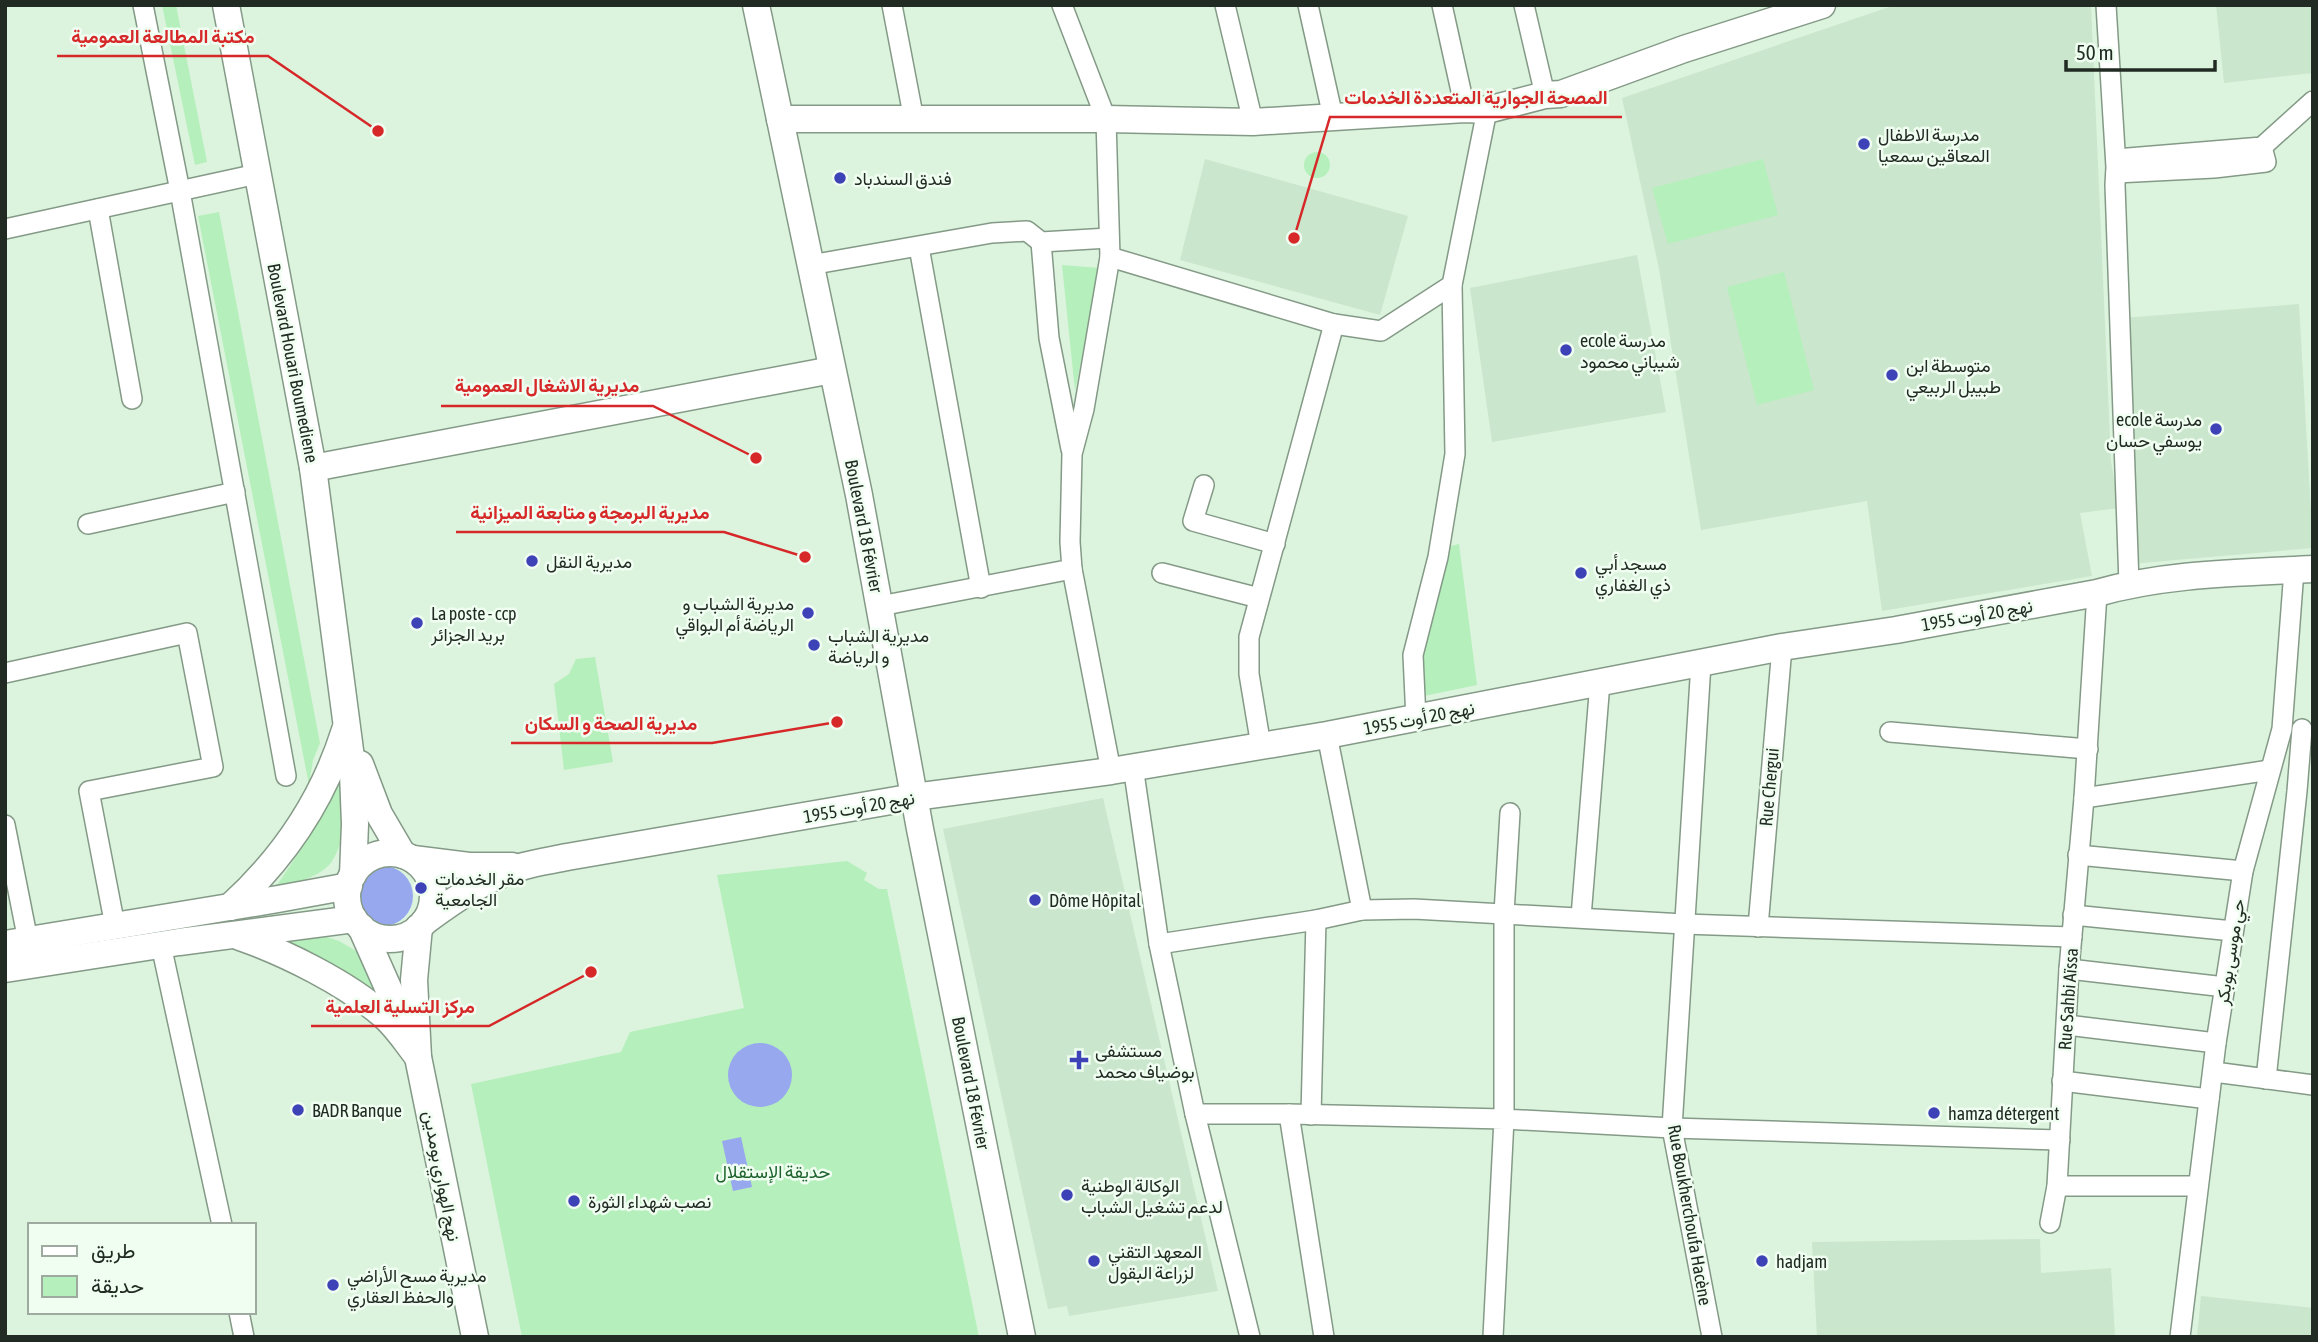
<svg xmlns="http://www.w3.org/2000/svg" width="2318" height="1342" font-family="'Asap Condensed',Vazirmatn,sans-serif">
  <style>
    .built { fill: #cae6cc }
    .green { fill: #b5efbb }
    .water { fill: #98a8ef }
    .lines { fill: none; stroke-linecap: round; stroke-linejoin: round }
    .street-casing { stroke: #849a87; stroke-width: 22 }
    .secondary-casing { stroke: #849a87; stroke-width: 29 }
    .street { stroke: #fff; stroke-width: 19 }
    .secondary { stroke: #fff; stroke-width: 26 }
    .poi-dot { fill: #3d43b7; stroke: #f0fef1; stroke-width: 2.5 }
    .labels { text-anchor: middle; dominant-baseline: central; stroke-width: 5; stroke-linejoin: round; paint-order: stroke }
    .poi-label { font-size: 18px; fill: #222b23; stroke: #f0fef1; text-anchor: start }
    .street-label { font-size: 18px; fill: #222b23; stroke: #f0fef1 }
    .park-label { font-size: 18px; fill: #1d622d; stroke: #f0fef1 }
    .leader { fill: none; stroke: #d62828; stroke-width: 2.5 }
    .callout-dot { fill: #d62828; stroke: #f0fef1; stroke-width: 2.5 }
    .callout-label { font-size: 19px; text-anchor: middle; font-weight: bold; fill: #d62828; stroke: #f0fef1; stroke-width: 5; stroke-linejoin: round; paint-order: stroke }
  </style>
  <rect width="100%" height="100%" fill="#dcf4de"/>
  <g class="built">
    <polygon points="1895,5 2091,5 2111,461 2119,508 2080,513 2092,576 1882,611 1867,501 1701,530 1659,269 1622,98"/>
    <polygon points="2216,5 2313,5 2313,73 2224,83"/>
    <polygon points="1205,159 1408,216 1380,315 1180,260"/>
    <polygon points="1637,255 1666,412 1492,442 1470,288"/>
    <polygon points="2299,304 2313,548 2130,564 2123,318"/>
    <polygon points="1103,798 1218,1291 1069,1316 1067,1306 1048,1309 943,829"/>
    <polygon points="2040,1239 2041,1273 2111,1268 2115,1337 1817,1337 1812,1242"/>
    <polygon points="2201,1296 2313,1308 2313,1337 2197,1337"/>
  </g>
  <g class="green">
    <polygon points="162,5 176,5 207,162 195,165"/>
    <circle cx="1317" cy="165" r="13"/>
    <polygon points="1763,159 1778,215 1668,244 1652,188"/>
    <polygon points="219,212 320,743 313,760 309,785 198,216"/>
    <polygon points="1062,265 1100,268 1075,391"/>
    <polygon points="1784,272 1814,390 1757,405 1727,287"/>
    <polygon points="1459,544 1477,685 1424,696 1420,655 1446,547"/>
    <polygon points="595,657 613,762 564,770 554,684 569,674 576,659"/>
    <path d="M339,777C342,781 345,787 346,792C348,811 343,850 329,865C317,878 292,884 275,888L306,842Z"/>
    <polygon points="847,861 867,873 864,880 879,889 887,889 979,1337 522,1337 471,1084 621,1052 630,1032 744,1008 717,875"/>
    <polygon points="321,935 339,941 358,952 387,1003 279,939"/>
  </g>
  <g class="water">
    <circle cx="383" cy="896" r="30"/>
    <circle cx="760" cy="1075" r="32"/>
    <polygon points="741,1137 752,1187 733,1191 722,1141"/>
  </g>
  <g class="lines">
    <defs>
      <g id="street">
        <polyline points="143,5 180,191 286,776"/>
        <polyline points="892,5 914,120"/>
        <polyline points="1225,5 1253,122"/>
        <polyline points="1308,5 1333,117"/>
        <polyline points="1442,5 1465,109"/>
        <polyline points="1524,5 1545,95"/>
        <polyline points="2106,5 2116,167 2115,185 2129,584"/>
        <polyline points="2116,159 2262,147 2313,101"/>
        <polyline points="2116,173 2214,168 2266,162 2262,147"/>
        <polyline points="98,209 132,399"/>
        <polyline points="5,229 257,174"/>
        <polyline points="1041,242 1049,338 1071,449"/>
        <polyline points="919,247 981,588"/>
        <polyline points="1110,257 1334,324 1381,331 1452,285 1487,110"/>
        <polyline points="810,265 992,233 1027,231 1041,242 1109,238"/>
        <polyline points="1204,485 1193,521 1275,544"/>
        <polyline points="88,524 235,492"/>
        <polyline points="1072,569 1111,771"/>
        <polyline points="1162,573 1259,598"/>
        <polyline points="880,606 1072,569 1070,542 1072,454 1084,409 1110,257 1106,119 1062,5"/>
        <polyline points="1701,663 1672,1128 1712,1337"/>
        <polyline points="5,673 187,633 213,767 89,791 115,926"/>
        <polyline points="1416,719 1413,655 1438,557 1455,454 1452,285"/>
        <polyline points="1890,732 2088,749"/>
        <polyline points="1327,735 1362,910"/>
        <polyline points="1261,746 1249,674 1249,637 1334,324"/>
        <polyline points="1133,766 1159,944 1195,1114 1250,1337"/>
        <polyline points="2084,798 2270,770"/>
        <polyline points="1510,813 1504,913 1504,1119 1672,1128 2060,1140"/>
        <polyline points="5,825 30,951"/>
        <polyline points="2078,855 2243,871"/>
        <polyline points="2073,915 2233,931"/>
        <polyline points="1581,917 1600,682"/>
        <polyline points="1758,927 1782,647"/>
        <polyline points="1159,944 1316,920 1362,910 1414,909 1684,924 2072,937"/>
        <polyline points="161,945 222,1225"/>
        <polyline points="2069,969 2225,987"/>
        <polyline points="2067,1025 2216,1043"/>
        <polyline points="2214,1072 2313,1085"/>
        <polyline points="2266,1079 2297,791 2302,729"/>
        <polyline points="2062,1081 2209,1099"/>
        <polyline points="1195,1114 1289,1114 1324,1337"/>
        <polyline points="1289,1114 1504,1119 1493,1337"/>
        <polyline points="1311,1115 1316,920"/>
        <polyline points="2057,1186 2198,1186"/>
        <polyline points="2050,1223 2057,1186 2069,969 2084,798 2097,593"/>
        <polyline points="239,1312 244,1337"/>
        <polyline points="2180,1337 2216,1043 2243,871 2282,729 2294,570"/>
      </g>
      <g id="secondary">
        <polyline points="226,5 313,468 353,773 355,824 353,875"/>
        <polyline points="756,5 859,495 920,829 1022,1337"/>
        <polyline points="780,119 1106,119 1253,122 1465,109 1487,110 1545,95 1561,94 1684,49 1822,5"/>
        <polyline points="313,468 832,370"/>
        <polyline points="360,764 379,814 403,855"/>
        <circle cx="390" cy="896" r="43"/>
        <polyline points="413,859 469,866 512,866"/>
        <path d="M230,907C284,858 323,800 345,730"/>
        <path d="M424,922C455,899 487,877 524,866C538,862 553,860 567,857L914,797L1111,771L1327,735L1782,647L1896,630L2097,593C2167,573 2241,573 2313,569"/>
        <polyline points="361,927 409,1035"/>
        <polyline points="419,927 414,980 418,1057 475,1337"/>
        <path d="M240,937C286,953 346,983 383,1015C397,1027 407,1043 418,1057"/>
        <polyline points="5,944 278,899 349,886"/>
        <polyline points="5,969 179,942 354,919"/>
      </g>
    </defs>
    <use href="#street" class="street-casing"/>
    <use href="#secondary" class="secondary-casing"/>
    <use href="#street" class="street"/>
    <use href="#secondary" class="secondary"/>
  </g>
  <g class="poi-dot">
    <circle cx="1864" cy="144" r="7"/>
    <circle cx="840" cy="178" r="7"/>
    <circle cx="1566" cy="350" r="7"/>
    <circle cx="1892" cy="375" r="7"/>
    <circle cx="2216" cy="429" r="7"/>
    <circle cx="532" cy="561" r="7"/>
    <circle cx="1581" cy="573" r="7"/>
    <circle cx="808" cy="613" r="7"/>
    <circle cx="417" cy="623" r="7"/>
    <circle cx="814" cy="645" r="7"/>
    <circle cx="421" cy="888" r="7"/>
    <circle cx="1035" cy="900" r="7"/>
    <path d="M1075.5 1049.5h7v7h7v7h-7v7h-7v-7h-7v-7h7z"/>
    <circle cx="298" cy="1110" r="7"/>
    <circle cx="1934" cy="1113" r="7"/>
    <circle cx="1067" cy="1195" r="7"/>
    <circle cx="574" cy="1201" r="7"/>
    <circle cx="1094" cy="1261" r="7"/>
    <circle cx="1762" cy="1261" r="7"/>
    <circle cx="333" cy="1285" r="7"/>
  </g>
  <g class="labels">
    <g class="poi-label">
      <text x="1878" y="134">مدرسة الاطفال<tspan x="1878" dy="21">المعاقين سمعيا</tspan></text>
      <text x="854" y="178">فندق السندباد</text>
      <text x="1580" y="340">ecole مدرسة<tspan x="1580" dy="21">شيباني محمود</tspan></text>
      <text x="1906" y="365">متوسطة ابن<tspan x="1906" dy="21">طبيبل الربيعي</tspan></text>
      <text x="2202" y="419" text-anchor="end">ecole مدرسة<tspan x="2202" dy="21">يوسفي حسان</tspan></text>
      <text x="546" y="561">مديرية النقل</text>
      <text x="1595" y="563">مسجد أبي<tspan x="1595" dy="21">ذي الغفاري</tspan></text>
      <text x="794" y="603" text-anchor="end">مديرية الشباب و<tspan x="794" dy="21">الرياضة أم البواقي</tspan></text>
      <text x="431" y="613">La poste - ccp<tspan x="431" dy="21">بريد الجزائر</tspan></text>
      <text x="828" y="635">مديرية الشباب<tspan x="828" dy="21">و الرياضة</tspan></text>
      <text x="435" y="878">مقر الخدمات<tspan x="435" dy="21">الجامعية</tspan></text>
      <text x="1049" y="900">Dôme Hôpital</text>
      <text x="1095" y="1050">مستشفى<tspan x="1095" dy="21">بوضياف محمد</tspan></text>
      <text x="312" y="1110">BADR Banque</text>
      <text x="1948" y="1113">hamza détergent</text>
      <text x="1081" y="1185">الوكالة الوطنية<tspan x="1081" dy="21">لدعم تشغيل الشباب</tspan></text>
      <text x="588" y="1201">نصب شهداء الثورة</text>
      <text x="1108" y="1251">المعهد التقني<tspan x="1108" dy="21">لزراعة البقول</tspan></text>
      <text x="1776" y="1261">hadjam</text>
      <text x="347" y="1275">مديرية مسح الأراضي<tspan x="347" dy="21">والحفظ العقاري</tspan></text>
    </g>
    <g class="street-label">
      <text transform="translate(293 363) rotate(79)">Boulevard Houari Boumediene</text>
      <text transform="translate(864 526) rotate(79)">Boulevard 18 Février</text>
      <text transform="translate(1977 615) rotate(-10)">نهج 20 أوت 1955</text>
      <text transform="translate(1419 718) rotate(-11)">نهج 20 أوت 1955</text>
      <text transform="translate(1769 787) rotate(-85)">Rue Chergui</text>
      <text transform="translate(859 807) rotate(-10)">نهج 20 أوت 1955</text>
      <text transform="translate(2230 952) rotate(-81)">حي موسى بوبكر</text>
      <text transform="translate(2068 999) rotate(-86)">Rue Sahbi Aïssa</text>
      <text transform="translate(971 1083) rotate(79)">Boulevard 18 Février</text>
      <text transform="translate(442 1176) rotate(79)">نهج الهواري بومدين</text>
      <text transform="translate(1690 1215) rotate(80)">Rue Boukherchoufa Hacène</text>
    </g>
    <g class="park-label">
      <text x="773" y="1171">حديقة الإستقلال</text>
    </g>
  </g>
  <path class="leader" d="M378 131L268 56H57M1294 238L1330 117H1622M756 458L653 406H441M805 557L724 532H456M837 722L712 743H511M591 972L489 1026H311"/>
  <g class="callout-dot">
    <circle cx="378" cy="131" r="7"/>
    <circle cx="1294" cy="238" r="7"/>
    <circle cx="756" cy="458" r="7"/>
    <circle cx="805" cy="557" r="7"/>
    <circle cx="837" cy="722" r="7"/>
    <circle cx="591" cy="972" r="7"/>
  </g>
  <g class="callout-label">
    <text x="163" y="43">مكتبة المطالعة العمومية</text>
    <text x="1476" y="104">المصحة الجوارية المتعددة الخدمات</text>
    <text x="547" y="392">مديرية الاشغال العمومية</text>
    <text x="590" y="519">مديرية البرمجة و متابعة الميزانية</text>
    <text x="611" y="730">مديرية الصحة و السكان</text>
    <text x="400" y="1013">مركز التسلية العلمية</text>
  </g>
  <rect width="2318" height="1342" fill="none" stroke="#222b23" stroke-width="14"/>
  <rect x="28" y="1223" width="228" height="91" fill="#f0fef1" stroke="#9eaa9f" stroke-width="2"/>
  <rect x="42" y="1246" width="35" height="10" fill="#ffffff" stroke="#9eaa9f" stroke-width="2"/>
  <text x="91" y="1258" font-size="21" fill="#222b23">طريق</text>
  <rect x="42" y="1276" width="35" height="21" fill="#b5efbb" stroke="#9eaa9f" stroke-width="2"/>
  <text x="91" y="1293" font-size="21" fill="#222b23">حديقة</text>
  <path d="M2066 60v10h149v-10" fill="none" stroke="#222b23" stroke-width="3.5"/>
  <text x="2076" y="60" font-size="21" fill="#222b23" stroke="#f0fef1" stroke-width="5" paint-order="stroke">50 m</text>
</svg>
